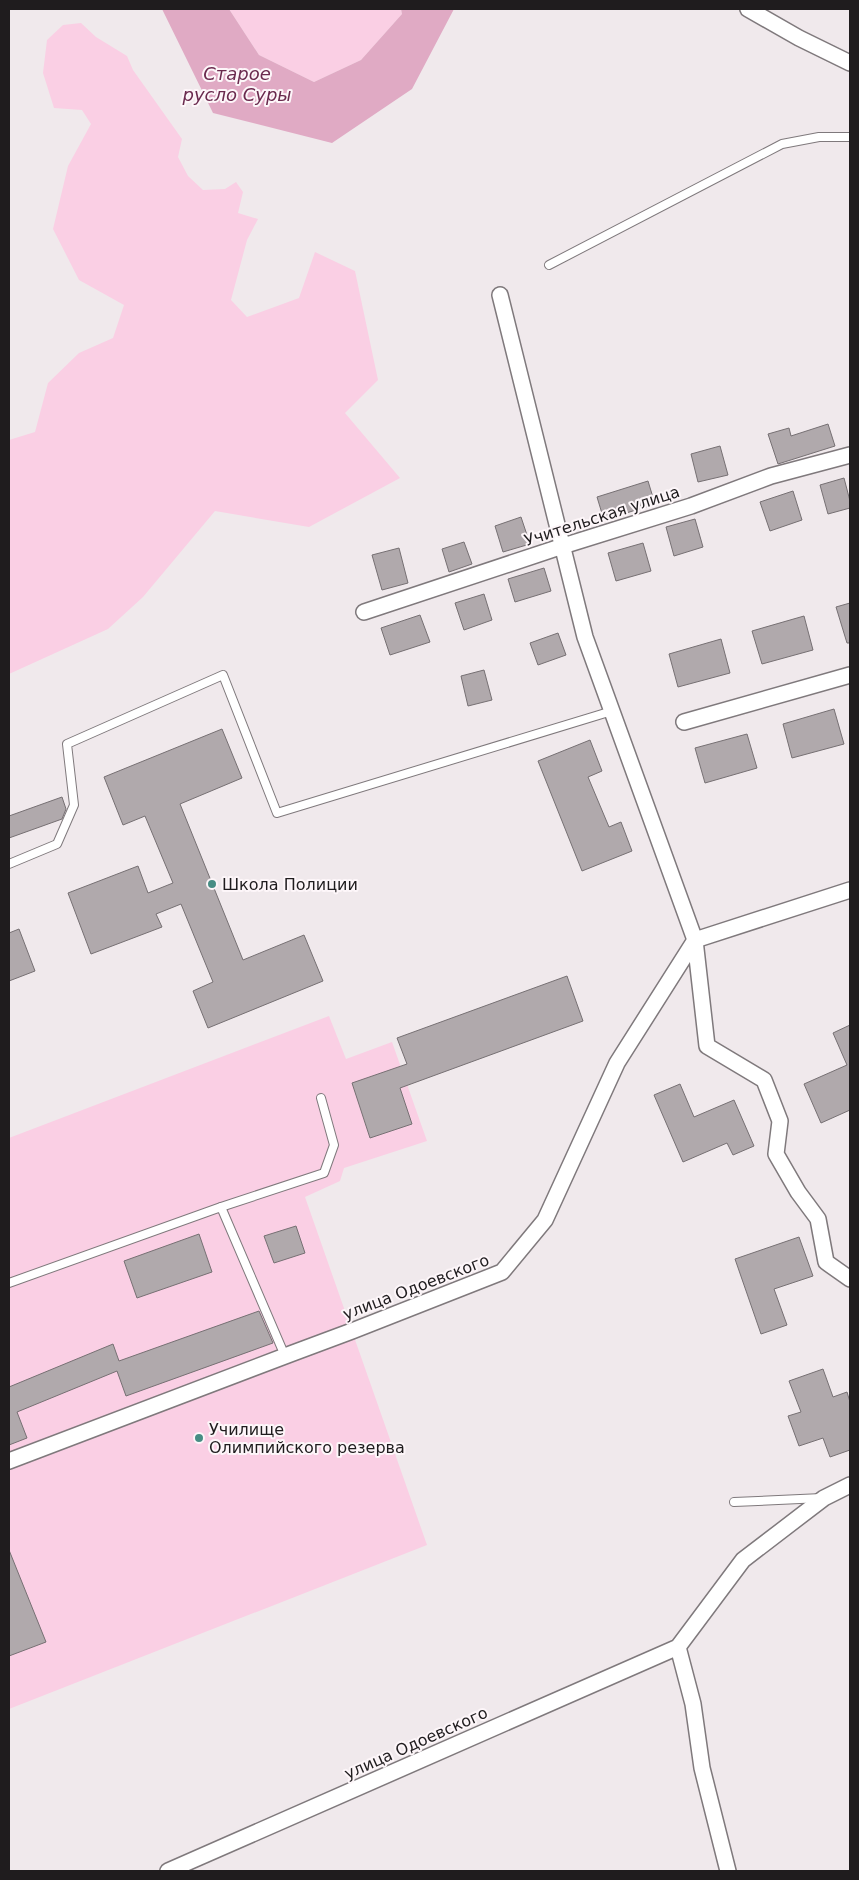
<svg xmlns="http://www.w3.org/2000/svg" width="859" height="1880" font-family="'DejaVu Sans',sans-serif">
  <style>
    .green { fill: #facfe4 }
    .water { fill: #e0aac4 }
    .building { fill: #b0a9ac; stroke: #767073 }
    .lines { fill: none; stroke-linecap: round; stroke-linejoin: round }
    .lane-casing { stroke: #7f797c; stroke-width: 10 }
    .street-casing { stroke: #7f797c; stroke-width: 18 }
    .lane { stroke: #fff; stroke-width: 8 }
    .street { stroke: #fff; stroke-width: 15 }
    .poi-dot { fill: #478d84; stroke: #fdf6f9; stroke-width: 2 }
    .labels { text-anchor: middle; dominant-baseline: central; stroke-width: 4; stroke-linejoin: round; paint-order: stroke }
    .street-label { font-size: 16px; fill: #1f1c1e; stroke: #fdf6f9 }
    .poi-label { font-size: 16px; fill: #1f1c1e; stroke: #fdf6f9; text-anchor: start }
    .water-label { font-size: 18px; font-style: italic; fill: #6a2a4e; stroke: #fdf6f9 }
  </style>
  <rect width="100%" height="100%" fill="#f0e9ec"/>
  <g class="green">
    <polygon points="229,9 401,9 402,14 361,60 314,82 259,55"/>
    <polygon points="81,23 96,37 127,56 133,70 182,139 178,157 188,176 203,190 225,189 236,182 243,192 238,213 258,219 247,240 231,300 247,317 299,298 315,252 355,271 378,380 345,413 400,478 309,527 215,511 143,597 108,629 9,674 9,440 35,432 48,383 79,353 113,338 124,305 79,280 53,229 68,166 91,124 82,110 54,108 43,73 47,40 63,25"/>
    <polygon points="329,1016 346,1059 392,1042 427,1141 344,1168 340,1181 305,1197 427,1545 9,1709 9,1138"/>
  </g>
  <polygon class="water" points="162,9 229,9 259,55 314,82 361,60 402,14 401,9 454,9 412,89 332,143 213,113"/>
  <g class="building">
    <polygon points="828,424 835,446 778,464 768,434 789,428 791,436"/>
    <polygon points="720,446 728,475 698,482 691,454"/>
    <polygon points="844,478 850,501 850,508 828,514 820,485"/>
    <polygon points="648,481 655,504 604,520 597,497"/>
    <polygon points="793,491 802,520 770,531 760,502"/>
    <polygon points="521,517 530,544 503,552 495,526"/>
    <polygon points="695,519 703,547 674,556 666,527"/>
    <polygon points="464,542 472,564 449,572 442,549"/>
    <polygon points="643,543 651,571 616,581 608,553"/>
    <polygon points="399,548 408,583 382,590 372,555"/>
    <polygon points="544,568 551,591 515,602 508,579"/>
    <polygon points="484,594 492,620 464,630 455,603"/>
    <polygon points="850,603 850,643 847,643 836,607"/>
    <polygon points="420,615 430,642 390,655 381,628"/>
    <polygon points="804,616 813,650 762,664 752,631"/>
    <polygon points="558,633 566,655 538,665 530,643"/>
    <polygon points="721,639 730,673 678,687 669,654"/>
    <polygon points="484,670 492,700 468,706 461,676"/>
    <polygon points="834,709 844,744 792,758 783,724"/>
    <polygon points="222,729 242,778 180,804 243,960 304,935 323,981 208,1028 193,991 213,982 181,904 156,914 162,927 91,954 68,893 138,866 148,893 173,883 145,816 123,825 104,777"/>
    <polygon points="747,734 757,768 705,783 695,748"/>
    <polygon points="590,740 602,771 588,777 609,827 621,822 632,851 582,871 538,761"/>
    <polygon points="62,797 66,809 62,819 9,838 9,816"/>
    <polygon points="19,929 35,971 9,981 9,933"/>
    <polygon points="567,976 583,1021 400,1088 412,1124 370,1138 352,1083 407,1064 397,1038"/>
    <polygon points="850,1025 850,1110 821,1123 804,1084 847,1065 833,1033"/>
    <polygon points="680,1084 694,1117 734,1100 754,1146 733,1155 727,1143 683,1162 654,1095"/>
    <polygon points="296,1226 305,1253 274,1263 264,1236"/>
    <polygon points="199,1234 212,1272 137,1298 124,1261"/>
    <polygon points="799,1237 813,1276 774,1289 787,1325 761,1334 735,1259"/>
    <polygon points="259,1311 273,1343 126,1396 117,1371 17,1412 27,1438 9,1445 9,1387 113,1344 119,1361"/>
    <polygon points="823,1369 833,1397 847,1392 850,1402 850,1450 830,1457 823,1438 799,1446 788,1416 801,1412 789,1381"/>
    <polygon points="9,1550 46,1642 9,1656"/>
  </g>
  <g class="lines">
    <defs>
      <g id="lane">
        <polyline points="549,265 782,144 819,137 850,137"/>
        <polyline points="9,864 57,844 74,805 67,744 223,675 277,813 612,711"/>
        <polyline points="221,1207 324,1173 334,1145 321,1098"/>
        <polyline points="9,1283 221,1207 285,1356"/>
        <polyline points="734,1502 822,1498"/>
      </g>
      <g id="street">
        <polyline points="748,9 799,38 850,63"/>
        <polyline points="500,295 585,637 695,940 707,1046 764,1080 780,1121 776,1154 798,1192 818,1219 826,1262 850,1279"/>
        <polyline points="364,612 563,546 691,506 771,476 850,455"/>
        <polyline points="684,722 850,675"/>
        <polyline points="695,940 850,890"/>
        <polyline points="9,1461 293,1353 352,1331 502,1272 545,1220 617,1063 695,940"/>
        <polyline points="678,1647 693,1704 702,1768 728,1871"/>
        <polyline points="168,1871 678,1647 743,1560 824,1498 850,1485"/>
      </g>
    </defs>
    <use href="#lane" class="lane-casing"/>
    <use href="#street" class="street-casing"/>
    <use href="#lane" class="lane"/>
    <use href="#street" class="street"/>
  </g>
  <g class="poi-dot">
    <circle cx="212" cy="884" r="5"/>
    <circle cx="199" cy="1438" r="5"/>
  </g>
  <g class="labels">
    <g class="street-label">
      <text transform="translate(602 516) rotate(-18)">Учительская улица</text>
      <text transform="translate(416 1287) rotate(-21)">улица Одоевского</text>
      <text transform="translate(416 1743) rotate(-24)">улица Одоевского</text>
    </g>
    <g class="poi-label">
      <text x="222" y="884">Школа Полиции</text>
      <text x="209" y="1429">Училище<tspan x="209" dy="18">Олимпийского резерва</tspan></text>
    </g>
    <g class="water-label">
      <text x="237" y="73">Старое<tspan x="237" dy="21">русло Суры</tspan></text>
    </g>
  </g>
  <rect width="859" height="1880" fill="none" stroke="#1f1c1e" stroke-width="20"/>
</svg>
